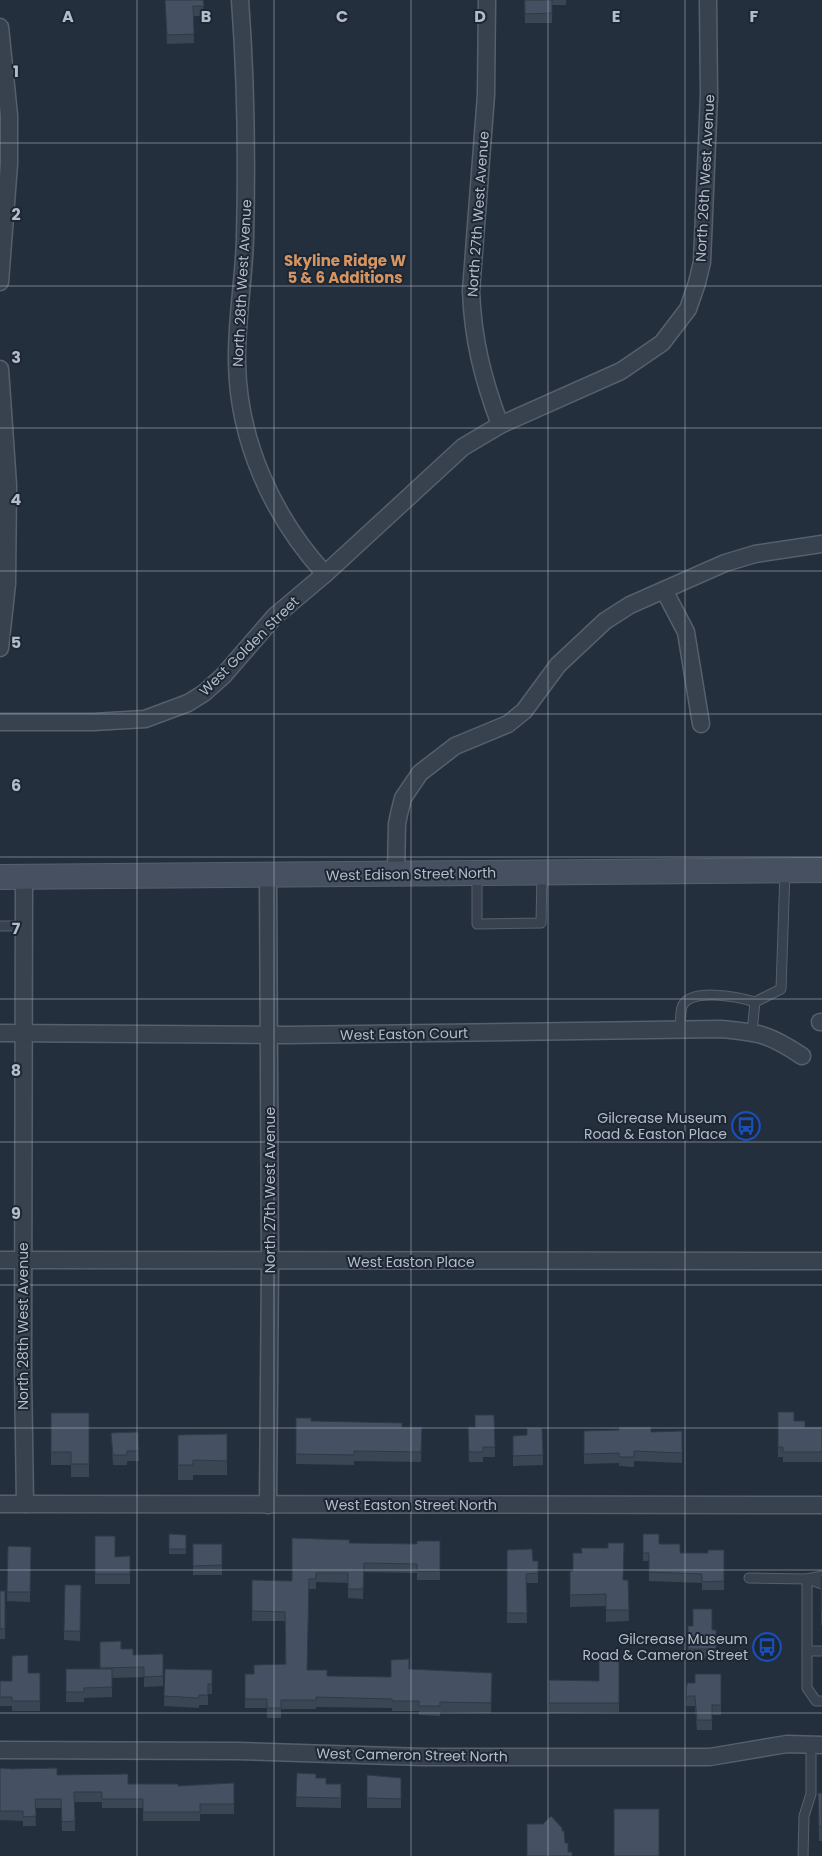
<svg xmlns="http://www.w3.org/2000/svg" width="822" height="1856" font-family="Poppins,sans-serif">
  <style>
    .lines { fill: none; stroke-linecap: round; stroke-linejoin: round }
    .lane-casing { stroke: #565f6c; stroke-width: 11 }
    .street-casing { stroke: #565f6c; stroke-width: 19 }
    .secondary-casing { stroke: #565f6c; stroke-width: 26 }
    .lane { stroke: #38414e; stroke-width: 9 }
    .street { stroke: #38414e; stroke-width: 16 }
    .secondary { stroke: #465061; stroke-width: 24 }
    .wall { fill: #3b4654 }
    .building { fill: #455162; stroke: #303945 }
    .grid { fill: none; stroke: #b4bcc9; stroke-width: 1; stroke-opacity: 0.55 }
    .labels { text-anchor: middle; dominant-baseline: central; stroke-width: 4; stroke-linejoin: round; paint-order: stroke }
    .street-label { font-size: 14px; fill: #b4bcc9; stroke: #1d2633 }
    .poi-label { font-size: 14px; fill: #b4bcc9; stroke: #1d2633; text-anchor: end }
    .neighbourhood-label { font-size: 15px; font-weight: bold; fill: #d59563; stroke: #1d2633 }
    .grid-label { font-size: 16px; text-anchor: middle; font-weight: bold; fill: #b4bcc9; stroke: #1d2633; stroke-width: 4; stroke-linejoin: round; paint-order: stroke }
  </style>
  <rect width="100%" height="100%" fill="#242f3e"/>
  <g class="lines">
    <defs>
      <g id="lane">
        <polyline points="477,873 477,924 541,923 542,873"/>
        <polyline points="0,926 24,926"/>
        <path d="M680,1030C681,1023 680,1013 682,1007C689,987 739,997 755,1002"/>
        <polyline points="752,1032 755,1002 781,989 785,871"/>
        <polyline points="749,1578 807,1579 822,1576"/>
        <polyline points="807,1579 807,1688 816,1701 822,1701"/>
        <polyline points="808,1579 822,1584"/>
        <polyline points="808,1651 822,1651"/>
        <polyline points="803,1856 804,1816 811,1794 811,1745"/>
      </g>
      <g id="street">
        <path d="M240,0C246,80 247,158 245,238C244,280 236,321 237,362C238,441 273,517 325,574"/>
        <path d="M487,0L486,95L471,291C473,341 483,379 500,425"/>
        <polyline points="0,27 9,115 9,164 0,282"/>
        <polyline points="0,369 8,485 7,584 0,648"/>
        <polyline points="664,590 686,632 701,724"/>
        <polyline points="0,722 93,722 145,719 188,703 204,693 223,676 275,616 325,574 463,447 500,425 621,371 662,343 688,309 697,283 702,262 709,96 708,0"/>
        <polyline points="396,874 397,824 399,814 403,798 420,773 455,746 508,724 524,711 558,665 605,621 630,605 725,563 755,554 822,544"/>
        <polyline points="268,875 270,1262 268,1505"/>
        <polyline points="24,877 23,1371 25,1504"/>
        <polyline points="820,1022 822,1022"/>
        <path d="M0,1033L288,1035L720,1029C758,1032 769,1034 802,1056"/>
        <polyline points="0,1260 822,1261"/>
        <polyline points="0,1504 822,1505"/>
        <polyline points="0,1750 237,1751 423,1757 710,1757 787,1744 822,1745"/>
      </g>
      <polyline id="secondary" points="0,877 822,870"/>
    </defs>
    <use href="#lane" class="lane-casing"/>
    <use href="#street" class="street-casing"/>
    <use href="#secondary" class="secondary-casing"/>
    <use href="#lane" class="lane"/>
    <use href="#street" class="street"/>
    <use href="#secondary" class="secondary"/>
  </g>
  <g class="wall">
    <polygon points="165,0 203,0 204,16 193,16 194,43 167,44"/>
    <polygon points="524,0 566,0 566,5 552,5 552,23 525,23"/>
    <polygon points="778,1412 805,1427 822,1427 822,1462 783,1462 783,1457 778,1457"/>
    <polygon points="51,1413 89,1413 89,1477 71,1477 71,1465 51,1465"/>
    <polygon points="494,1415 495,1457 483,1457 483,1462 469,1462 468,1427 475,1427"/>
    <polygon points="296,1418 311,1421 402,1427 422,1427 421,1462 354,1461 354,1465 296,1464"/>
    <polygon points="542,1428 543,1465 513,1466 513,1436 527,1435"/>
    <polygon points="584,1431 651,1432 682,1453 682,1463 634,1461 634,1467 619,1466 619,1463 584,1464"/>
    <polygon points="138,1432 139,1461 127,1461 127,1465 113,1465 111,1433"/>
    <polygon points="227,1434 227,1475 193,1475 193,1480 178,1480 178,1435"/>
    <polygon points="169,1534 186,1535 186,1554 169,1554"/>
    <polygon points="643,1534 659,1544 680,1553 708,1553 724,1550 724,1590 702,1590 702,1583 649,1581 649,1561 643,1561"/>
    <polygon points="95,1536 115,1557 130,1556 130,1584 95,1584"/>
    <polygon points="440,1541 440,1580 417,1580 417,1573 364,1572 363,1599 348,1598 348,1583 316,1582 316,1589 309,1589 307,1670 327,1676 391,1677 409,1669 492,1673 491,1713 440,1712 440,1716 419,1715 419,1711 392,1711 392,1708 316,1707 316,1709 281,1709 281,1718 267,1718 267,1708 245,1708 245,1674 254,1674 285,1664 285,1621 252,1621 252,1580 292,1581 350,1543 417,1544"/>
    <rect x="193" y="1544" width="29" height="31"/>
    <polygon points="8,1546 31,1547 30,1602 7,1601"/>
    <polygon points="507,1550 533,1561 538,1561 538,1583 526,1583 527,1623 507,1623"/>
    <polygon points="570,1571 623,1580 628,1580 629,1621 606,1622 606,1606 570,1607"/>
    <polygon points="822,1577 822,1625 821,1625 821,1610"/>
    <polygon points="81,1585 80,1641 64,1640 64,1631"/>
    <rect x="0" y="1591" width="5" height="48"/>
    <polygon points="688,1626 716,1630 716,1658 688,1658"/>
    <polygon points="121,1649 133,1655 163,1654 163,1686 144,1687 144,1677 112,1678 112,1697 84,1698 84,1702 66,1702 66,1669 100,1669"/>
    <polygon points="619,1660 619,1712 549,1713 549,1680 599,1681"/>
    <polygon points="165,1669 212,1670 212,1694 208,1694 208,1705 199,1705 199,1708 164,1706"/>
    <polygon points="28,1673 40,1673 40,1711 12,1711 12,1706 0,1706 0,1681 12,1681"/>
    <polygon points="721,1674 721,1715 712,1715 712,1730 697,1730 695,1706 686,1706 687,1683 695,1683"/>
    <polygon points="0,1768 128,1784 178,1786 234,1783 234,1814 200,1814 200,1821 143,1821 143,1808 102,1808 102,1802 75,1802 75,1831 62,1831 61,1808 35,1808 36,1826 23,1826 23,1821 0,1820"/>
    <polygon points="297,1773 316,1778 326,1784 341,1784 341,1808 296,1807"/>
    <polygon points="367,1775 401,1778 401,1808 367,1808"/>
    <polygon points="818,1793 822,1793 822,1841 819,1841"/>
  </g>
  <g class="building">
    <polygon points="165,0 203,0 204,6 193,6 194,34 167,35"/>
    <polygon points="525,0 552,0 552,13 525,14"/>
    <polygon points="778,1412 794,1412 794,1421 805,1421 805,1427 822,1427 822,1452 783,1452 783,1447 778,1447"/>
    <polygon points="51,1413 89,1413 89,1464 71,1464 71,1452 51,1452"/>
    <polygon points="475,1415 494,1415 495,1447 483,1447 483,1452 469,1452 468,1427 475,1427"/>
    <polygon points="296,1418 311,1418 311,1421 402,1423 402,1427 422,1427 421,1452 354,1451 354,1455 296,1454"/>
    <polygon points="619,1427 651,1427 651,1432 682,1431 682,1453 634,1451 634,1457 619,1457 619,1453 584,1454 584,1431 619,1430"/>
    <polygon points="527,1428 542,1428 543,1455 513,1456 513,1436 527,1435"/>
    <polygon points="138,1432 139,1451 127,1451 127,1455 113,1455 111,1433"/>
    <polygon points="227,1434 227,1461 193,1460 193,1465 178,1465 178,1435"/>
    <polygon points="169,1534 186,1535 186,1549 169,1549"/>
    <polygon points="643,1534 659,1534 659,1544 680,1544 680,1553 708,1553 708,1550 724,1550 724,1581 702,1582 702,1574 649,1572 649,1553 643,1553"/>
    <polygon points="95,1536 115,1536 115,1557 130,1556 130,1574 95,1574"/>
    <polygon points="292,1538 350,1540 349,1543 417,1544 417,1541 440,1541 440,1571 417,1571 417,1564 364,1563 363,1589 348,1589 348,1573 316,1573 316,1579 309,1579 307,1670 327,1670 327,1676 391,1677 391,1660 409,1659 409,1669 492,1673 491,1703 440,1702 440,1706 419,1706 419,1701 392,1701 392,1699 316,1697 316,1700 281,1700 281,1708 267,1708 267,1699 245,1699 245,1674 254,1674 254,1665 286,1664 285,1612 252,1611 252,1580 292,1581"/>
    <polygon points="608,1543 624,1543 623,1580 628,1580 629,1610 606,1610 606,1594 570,1595 570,1571 573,1571 573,1553 582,1553 581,1548 608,1548"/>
    <polygon points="193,1544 222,1544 222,1565 193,1566"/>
    <polygon points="8,1546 31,1547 30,1592 7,1592"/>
    <polygon points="532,1549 533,1561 538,1561 538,1573 526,1574 527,1613 507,1613 507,1550"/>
    <rect x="821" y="1577" width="1" height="33"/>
    <polygon points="65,1585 81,1585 80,1631 64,1631"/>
    <rect x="0" y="1591" width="5" height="38"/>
    <polygon points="693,1609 712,1609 712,1630 716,1630 716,1649 688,1649 688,1626 693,1626"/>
    <polygon points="121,1641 121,1649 133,1649 133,1655 163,1654 163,1676 144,1677 144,1667 100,1668 100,1642"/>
    <polygon points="28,1655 28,1673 40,1673 40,1701 12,1701 12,1697 0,1697 0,1681 12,1681 12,1656"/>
    <polygon points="599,1660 619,1660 619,1703 549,1703 549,1680 599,1681"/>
    <polygon points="66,1669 112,1669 112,1687 84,1688 84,1692 66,1692"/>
    <polygon points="165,1669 212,1670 212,1684 208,1684 208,1695 199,1695 199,1698 164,1696"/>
    <polygon points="695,1674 721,1674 721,1705 712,1705 712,1720 697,1720 695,1696 686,1696 687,1683 695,1683"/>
    <polygon points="0,1768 12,1769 57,1768 57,1775 128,1774 128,1784 178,1784 178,1786 234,1783 234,1804 200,1804 200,1812 143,1812 143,1799 102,1799 102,1792 74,1792 75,1821 62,1822 61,1799 35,1799 36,1816 23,1817 23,1811 0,1811"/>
    <polygon points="297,1773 316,1774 316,1778 326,1778 326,1784 341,1784 341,1798 296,1797"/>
    <polygon points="367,1775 401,1778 401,1799 367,1798"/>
    <polygon points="818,1793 822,1793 822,1827 819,1827"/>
    <rect x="614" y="1809" width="45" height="47"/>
    <polygon points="551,1816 562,1828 562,1831 564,1831 565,1843 568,1843 568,1852 572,1852 572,1856 527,1856 527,1824 543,1824"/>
  </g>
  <path class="grid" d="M137,0V1856M274,0V1856M411,0V1856M548,0V1856M685,0V1856M0,143H822M0,286H822M0,428H822M0,571H822M0,714H822M0,857H822M0,999H822M0,1142H822M0,1285H822M0,1428H822M0,1570H822M0,1713H822"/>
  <defs>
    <symbol id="bus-ring" viewBox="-11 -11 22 22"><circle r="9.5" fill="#1d2633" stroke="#1a4fb4" stroke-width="1.5"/><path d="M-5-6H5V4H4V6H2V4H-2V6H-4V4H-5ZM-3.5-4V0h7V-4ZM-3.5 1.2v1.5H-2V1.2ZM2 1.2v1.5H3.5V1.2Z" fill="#1a4fb4"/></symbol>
  </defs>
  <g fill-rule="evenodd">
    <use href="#bus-ring" x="730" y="1110" width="32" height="32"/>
    <use href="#bus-ring" x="751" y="1631" width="32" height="32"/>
  </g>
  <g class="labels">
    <g class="street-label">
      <text transform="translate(705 178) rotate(-87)">North 26th West Avenue</text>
      <text transform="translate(478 214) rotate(-86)">North 27th West Avenue</text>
      <text transform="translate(242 283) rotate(-87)">North 28th West Avenue</text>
      <text transform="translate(249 646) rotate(-45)">West Golden Street</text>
      <text transform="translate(411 874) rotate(-1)">West Edison Street North</text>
      <text transform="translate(404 1034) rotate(-1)">West Easton Court</text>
      <text transform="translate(270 1190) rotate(-90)">North 27th West Avenue</text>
      <text x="411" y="1262">West Easton Place</text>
      <text transform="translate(23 1326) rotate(-90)">North 28th West Avenue</text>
      <text x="411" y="1505">West Easton Street North</text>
      <text transform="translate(412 1755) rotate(1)">West Cameron Street North</text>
    </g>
    <g class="poi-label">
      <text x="727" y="1118">Gilcrease Museum<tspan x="727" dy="16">Road &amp; Easton Place</tspan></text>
      <text x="748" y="1639">Gilcrease Museum<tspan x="748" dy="16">Road &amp; Cameron Street</tspan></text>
    </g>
    <g class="neighbourhood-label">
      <text x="345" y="260">Skyline Ridge W<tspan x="345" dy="17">5 &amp; 6 Additions</tspan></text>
    </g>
  </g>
  <g class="grid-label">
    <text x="68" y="22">A</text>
    <text x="206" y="22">B</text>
    <text x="342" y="22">C</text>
    <text x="480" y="22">D</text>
    <text x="616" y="22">E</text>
    <text x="754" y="22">F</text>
    <text x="16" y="77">1</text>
    <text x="16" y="220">2</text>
    <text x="16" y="363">3</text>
    <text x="16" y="505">4</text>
    <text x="16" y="648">5</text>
    <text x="16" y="791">6</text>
    <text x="16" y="934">7</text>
    <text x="16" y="1076">8</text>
    <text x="16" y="1219">9</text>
  </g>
</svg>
